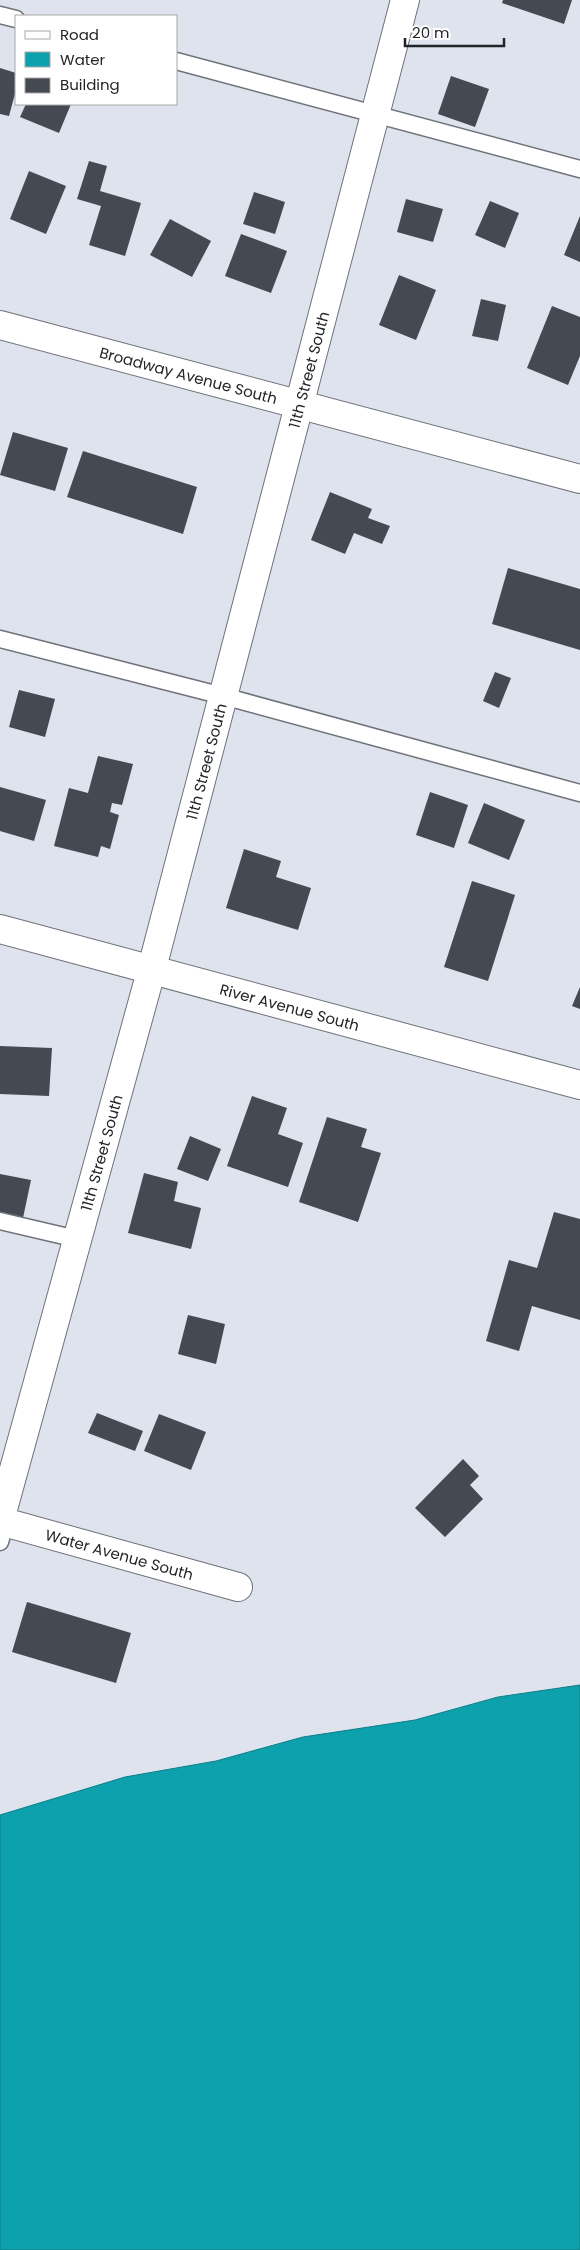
<svg xmlns="http://www.w3.org/2000/svg" width="580" height="2250" font-family="Poppins,sans-serif">
  <style>
    .water { fill: #0da0ad; stroke: #137b85 }
    .building { fill: #454951 }
    .lines { fill: none; stroke-linecap: round; stroke-linejoin: round }
    .service-casing { stroke: #6e727b; stroke-width: 19 }
    .minor-casing { stroke: #6e727b; stroke-width: 30 }
    .service { stroke: #fff; stroke-width: 16 }
    .minor { stroke: #fff; stroke-width: 28 }
    .labels { text-anchor: middle; dominant-baseline: central; stroke-width: 5; stroke-linejoin: round; paint-order: stroke }
    .street-label { font-size: 15px; fill: #222427; stroke: #fff }
  </style>
  <rect width="100%" height="100%" fill="#dee3ed"/>
  <polygon class="water" points="580,1685 580,2250 0,2250 0,1815 125,1777 216,1761 303,1737 415,1720 498,1697"/>
  <g class="building">
    <polygon points="503,0 572,0 564,24 502,3"/>
    <polygon points="0,68 16,73 16,90 9,116 0,114"/>
    <polygon points="451,76 489,89 475,127 438,114"/>
    <polygon points="26,104 71,104 59,133 20,117"/>
    <polygon points="89,161 107,166 100,191 141,203 125,256 89,245 101,206 77,199"/>
    <polygon points="29,171 66,186 46,234 10,219"/>
    <polygon points="254,192 285,202 275,234 243,224"/>
    <polygon points="406,199 443,209 433,242 397,232"/>
    <polygon points="490,201 519,213 505,248 475,235"/>
    <polygon points="580,216 580,262 564,255"/>
    <polygon points="170,219 211,241 192,277 150,255"/>
    <polygon points="241,234 287,251 271,293 225,276"/>
    <polygon points="399,275 436,290 416,340 379,325"/>
    <polygon points="481,299 506,305 498,341 472,336"/>
    <polygon points="552,306 580,317 580,356 568,385 527,368"/>
    <polygon points="13,432 68,448 55,491 0,475"/>
    <polygon points="83,451 197,487 183,534 67,497"/>
    <polygon points="330,492 372,509 368,518 390,526 382,544 354,533 345,554 311,540"/>
    <polygon points="508,568 580,589 580,650 492,624"/>
    <polygon points="495,672 511,678 499,708 483,701"/>
    <polygon points="19,690 55,699 45,737 9,727"/>
    <polygon points="98,756 133,764 122,805 112,803 110,812 119,815 110,849 101,846 98,857 54,846 69,788 88,793"/>
    <polygon points="0,787 46,800 34,841 0,831"/>
    <polygon points="430,792 468,805 454,848 416,835"/>
    <polygon points="484,803 525,820 509,860 468,843"/>
    <polygon points="244,849 281,861 276,877 311,888 298,930 226,908"/>
    <polygon points="472,881 515,895 488,981 444,967"/>
    <polygon points="580,987 580,1009 572,1006"/>
    <polygon points="0,1046 52,1048 49,1096 0,1094"/>
    <polygon points="252,1096 287,1108 278,1134 303,1143 288,1187 227,1166"/>
    <polygon points="327,1117 367,1129 361,1147 381,1153 358,1222 299,1202"/>
    <polygon points="190,1136 221,1149 208,1181 177,1169"/>
    <polygon points="144,1173 178,1182 174,1201 201,1208 191,1249 128,1233"/>
    <polygon points="0,1174 31,1180 23,1218 0,1213"/>
    <polygon points="554,1212 580,1219 580,1320 532,1306 519,1351 486,1341 509,1260 537,1268"/>
    <polygon points="188,1315 225,1324 216,1364 178,1354"/>
    <polygon points="97,1413 143,1431 135,1451 88,1433"/>
    <polygon points="159,1414 206,1432 191,1470 144,1451"/>
    <polygon points="463,1459 479,1476 470,1485 483,1499 445,1537 415,1508"/>
    <polygon points="27,1602 131,1633 116,1683 12,1652"/>
  </g>
  <g class="lines">
    <defs>
      <g id="service">
        <polyline points="0,15 16,19"/>
        <polyline points="176,61 580,169"/>
        <polyline points="0,639 223,696 580,793"/>
        <polyline points="0,1221 77,1239"/>
        <polyline points="0,1542 6,1522"/>
      </g>
      <g id="minor">
        <path id="s1" d="M0,325L580,479"/>
        <path id="s2" d="M0,929L580,1085"/>
        <path id="s3" d="M0,1520L152,968L405,0"/>
        <path id="s4" d="M0,1521L238,1587"/>
      </g>
    </defs>
    <use href="#service" class="service-casing"/>
    <use href="#minor" class="minor-casing"/>
    <use href="#service" class="service"/>
    <use href="#minor" class="minor"/>
  </g>
  <g class="labels">
    <g class="street-label">
      <text stroke="none"><textPath href="#s3" startOffset="1191">11th Street South</textPath></text>
      <text stroke="none"><textPath href="#s1" startOffset="195">Broadway Avenue South</textPath></text>
      <text stroke="none"><textPath href="#s3" startOffset="786">11th Street South</textPath></text>
      <text stroke="none"><textPath href="#s2" startOffset="300">River Avenue South</textPath></text>
      <text stroke="none"><textPath href="#s3" startOffset="381">11th Street South</textPath></text>
      <text stroke="none"><textPath href="#s4" startOffset="124">Water Avenue South</textPath></text>
    </g>
  </g>
  <rect x="15" y="15" width="162" height="90" fill="#ffffff" stroke="#a7a7a9"/>
  <rect x="25" y="31" width="25" height="8" fill="#ffffff" stroke="#a7a7a9"/>
  <text x="60" y="40" font-size="15" fill="#222427">Road</text>
  <rect x="25" y="52" width="25" height="15" fill="#0da0ad" stroke="#a7a7a9"/>
  <text x="60" y="65" font-size="15" fill="#222427">Water</text>
  <rect x="25" y="78" width="25" height="15" fill="#454951" stroke="#a7a7a9"/>
  <text x="60" y="90" font-size="15" fill="#222427">Building</text>
  <path d="M405 38v8h99v-8" fill="none" stroke="#222427" stroke-width="2.5"/>
  <text x="412" y="38" font-size="15" fill="#222427" stroke="#ffffff" stroke-width="4" paint-order="stroke">20 m</text>
</svg>
